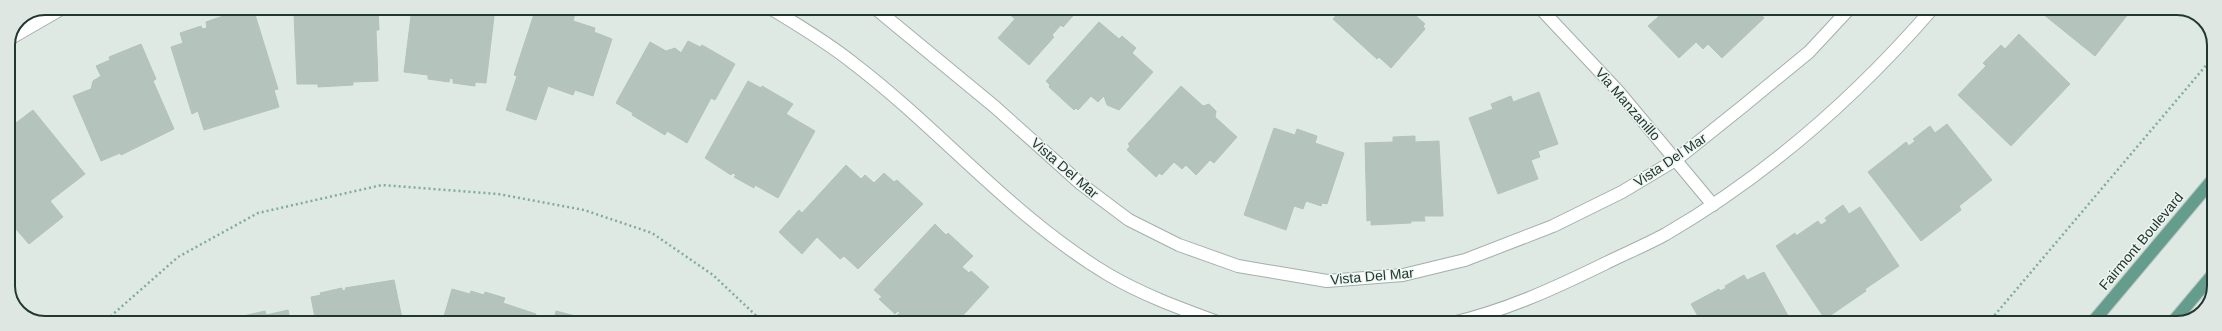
<svg xmlns="http://www.w3.org/2000/svg" width="2222" height="331" font-family="Arial,sans-serif">
  <style>
    .building { fill: #b4c4bd; stroke: #b2c3bb }
    .lines { fill: none; stroke-linecap: round; stroke-linejoin: round }
    .minor-casing { stroke: #a2b0ab; stroke-width: 14 }
    .major-casing { stroke: #bcc3c2; stroke-width: 14 }
    .path { stroke: #81ac9d; stroke-width: 2.5; stroke-dasharray: 2 3; stroke-linecap: butt }
    .minor { stroke: #fff; stroke-width: 12 }
    .major { stroke: #659d8d; stroke-width: 12 }
    .labels { text-anchor: middle; dominant-baseline: central; stroke-width: 3; stroke-linejoin: round; paint-order: stroke }
    .street-label { font-size: 14px; fill: #213832; stroke: #eff6f2 }
    .rim { fill: none; stroke: #213832; stroke-width: 2 }
  </style>
  <rect width="100%" height="100%" fill="#dfe9e4"/>
  <g class="building">
    <polygon points="246,8 253,8 278,89 274,90 279,107 204,130 198,111 192,114 171,47 183,43 180,33 201,26 202,29 207,28 206,22"/>
    <polygon points="317,8 378,8 379,30 376,30 378,81 353,82 353,85 318,87 318,84 297,84 294,14 314,13"/>
    <polygon points="412,8 495,8 486,83 475,82 475,86 453,83 453,79 450,78 449,82 428,79 428,75 404,72"/>
    <polygon points="536,8 561,8 575,13 573,21 595,28 594,32 612,39 593,96 575,90 573,95 548,86 536,120 506,110 517,76 514,75"/>
    <polygon points="1010,8 1080,8 1063,27 1061,25 1052,35 1054,37 1029,65 998,38 1015,19 1007,12"/>
    <polygon points="1343,8 1414,8 1417,11 1414,14 1425,24 1423,26 1425,29 1391,68 1379,57 1377,59 1333,19"/>
    <polygon points="1668,8 1755,8 1764,18 1722,58 1708,44 1703,49 1696,42 1679,58 1648,26"/>
    <polygon points="2039,8 2133,8 2095,56 2038,10"/>
    <polygon points="1099,22 1119,39 1122,36 1136,48 1132,53 1153,72 1119,110 1107,105 1104,96 1098,102 1091,96 1078,110 1076,108 1074,110 1049,87 1050,85 1046,81"/>
    <polygon points="2019,34 2070,84 2011,146 1958,95 1986,66 1983,63 2001,45 2005,49"/>
    <polygon points="688,41 700,47 702,45 735,64 715,100 711,98 687,143 667,131 665,135 632,115 633,113 616,103 650,42 666,51 675,48 681,53"/>
    <polygon points="141,44 156,79 153,81 174,129 121,155 120,153 101,161 73,96 91,89 93,81 101,76 96,66 110,60 109,57"/>
    <polygon points="748,81 761,88 762,86 793,104 786,114 815,131 778,198 755,185 754,188 734,177 736,175 733,173 731,175 705,158"/>
    <polygon points="1181,86 1203,106 1209,104 1216,111 1215,117 1237,137 1214,163 1210,160 1196,175 1186,165 1182,169 1174,162 1162,175 1159,173 1156,177 1127,150 1130,146 1128,144"/>
    <polygon points="1539,92 1558,144 1538,151 1540,157 1531,160 1538,179 1498,194 1469,118 1493,109 1491,104 1511,96 1513,102"/>
    <polygon points="33,110 85,174 50,201 63,217 29,244 8,220 8,129"/>
    <polygon points="1947,124 1992,180 1959,206 1961,210 1921,241 1868,172 1906,142 1909,146 1915,141 1913,139 1930,126 1935,133"/>
    <polygon points="1274,128 1295,135 1297,129 1317,136 1315,143 1344,153 1327,204 1322,203 1321,206 1306,201 1303,209 1294,206 1286,230 1244,215"/>
    <polygon points="1415,136 1415,142 1439,141 1443,216 1424,216 1425,221 1411,221 1411,223 1371,225 1371,220 1367,221 1365,143 1393,142 1393,137"/>
    <polygon points="846,165 861,179 865,175 874,183 884,173 894,182 897,180 923,204 858,269 844,256 840,259 817,237 802,254 779,232 799,210 802,213"/>
    <polygon points="1843,205 1849,214 1860,207 1899,266 1865,289 1866,291 1825,319 1776,246 1795,233 1796,236 1818,221 1821,225 1827,221 1825,218"/>
    <polygon points="935,224 946,235 948,233 973,256 962,267 969,273 971,271 989,287 956,323 905,323 897,315 900,313 898,311 895,314 879,299 882,297 874,290"/>
    <polygon points="1764,272 1792,323 1702,323 1691,304 1719,289 1720,291 1726,288 1725,286 1744,275 1747,280"/>
    <polygon points="394,280 403,323 316,323 311,297 321,295 320,293 342,288 342,291 346,290 345,288"/>
    <polygon points="452,289 470,294 471,291 484,295 485,292 505,298 503,303 536,314 533,323 442,323"/>
    <polygon points="288,310 291,323 230,323 230,319 265,311 266,315"/>
    <polygon points="556,311 583,318 582,323 553,323"/>
    <polygon points="1002,315 1015,323 997,323"/>
    <polygon points="1040,315 1053,323 1054,321 1058,323 1036,323"/>
  </g>
  <g class="lines">
    <defs>
      <g id="minor">
        <path d="M770,8C798,25 827,42 853,63C941,130 1013,218 1109,275C1143,295 1182,309 1220,323"/>
        <polyline points="875,8 995,107 1081,184 1129,220 1179,245 1238,266 1327,281 1403,275 1465,260 1553,226 1622,192 1677,159 1742,107 1809,52 1850,8"/>
        <polyline points="1540,8 1618,91 1713,205"/>
        <polyline points="11,38 63,8"/>
        <path d="M1452,323C1505,311 1555,288 1604,264C1624,254 1646,245 1666,234C1767,175 1857,96 1933,8"/>
      </g>
      <g id="major">
        <polyline points="2092,323 2214,178"/>
        <polyline points="2172,323 2214,273"/>
      </g>
    </defs>
    <use href="#minor" class="minor-casing"/>
    <use href="#major" class="major-casing"/>
    <g class="path">
      <polyline points="103,323 178,257 258,213 382,185 498,194 584,210 652,233 713,275 764,323"/>
      <polyline points="1988,323 2214,56"/>
    </g>
    <use href="#minor" class="minor"/>
    <use href="#major" class="major"/>
  </g>
  <g class="labels">
    <g class="street-label">
      <text transform="translate(1628 104) rotate(49)">Via Manzanillo</text>
      <text transform="translate(1670 160) rotate(-34)">Vista Del Mar</text>
      <text transform="translate(1065 168) rotate(41)">Vista Del Mar</text>
      <text transform="translate(2141 241) rotate(-50)">Fairmont Boulevard</text>
      <text transform="translate(1372 276) rotate(-5)">Vista Del Mar</text>
    </g>
  </g>
  <path d="M0 0H2222V331H0ZM45 15H2177A30 30 0 0 1 2207 45V286A30 30 0 0 1 2177 316H45A30 30 0 0 1 15 286V45A30 30 0 0 1 45 15Z" fill="#dfe7e3" fill-rule="evenodd"/>
  <path class="rim" d="M45 15H2177A30 30 0 0 1 2207 45V286A30 30 0 0 1 2177 316H45A30 30 0 0 1 15 286V45A30 30 0 0 1 45 15Z"/>
</svg>
